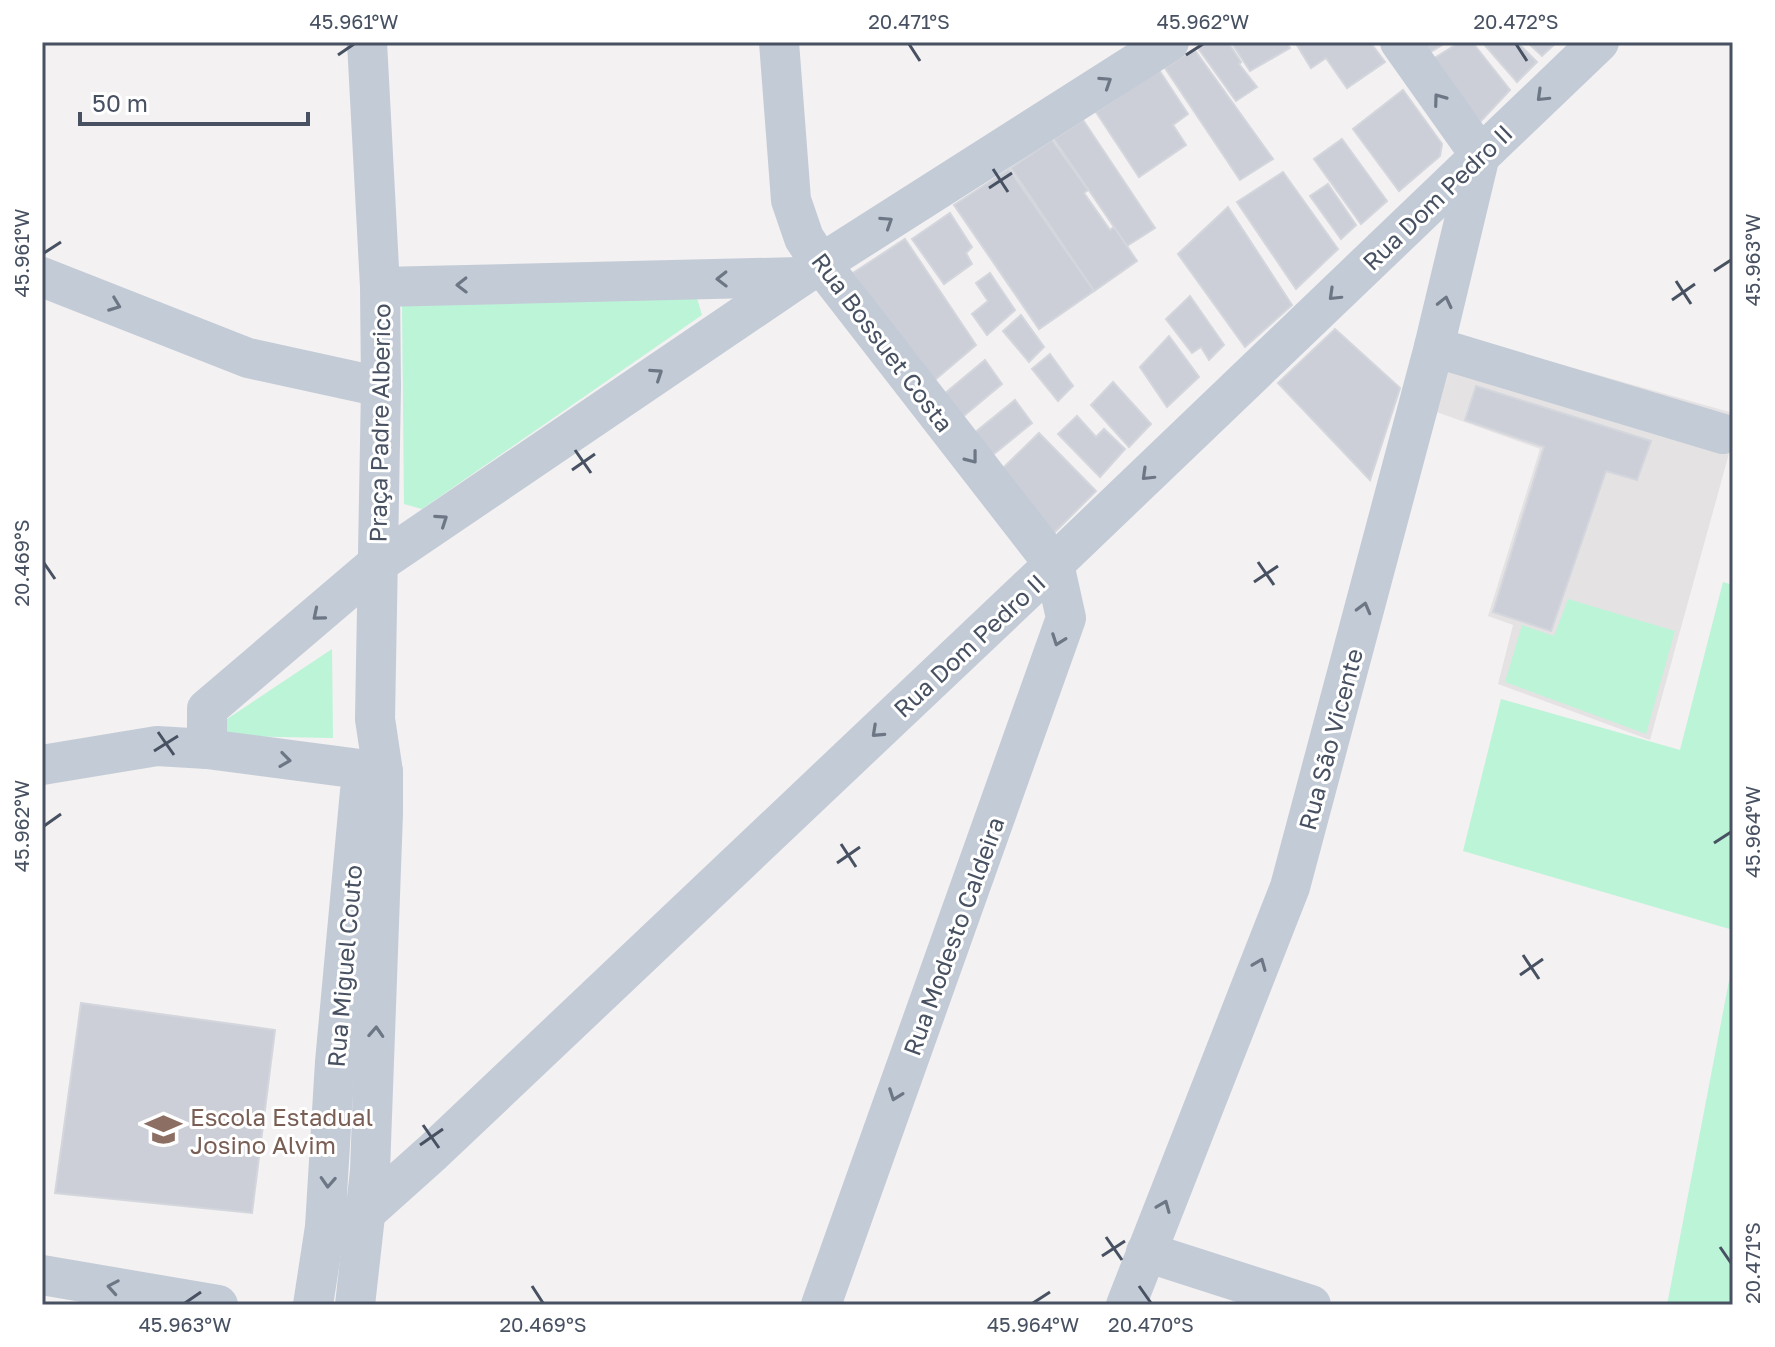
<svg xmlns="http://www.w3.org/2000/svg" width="1775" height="1347" font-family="'Golos Text',sans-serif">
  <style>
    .education { fill: #e5e2e3 }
    .green { fill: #bcf4d8 }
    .building { fill: #cccfd7; stroke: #d4d6dd; stroke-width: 2 }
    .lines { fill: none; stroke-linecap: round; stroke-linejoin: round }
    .minor { stroke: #c3cbd7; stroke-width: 40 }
    .oneway { stroke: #6c7684 }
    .ticks { fill: none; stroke: #475161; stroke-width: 3 }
    .labels { text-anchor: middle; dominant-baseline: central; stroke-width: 6; stroke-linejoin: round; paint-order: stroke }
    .street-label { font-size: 24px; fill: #475161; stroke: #fff }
    .education-label { font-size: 24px; fill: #785e54; stroke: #fff; text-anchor: start }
    .neatline { fill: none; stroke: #475161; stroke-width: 3 }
    .ticks-label { font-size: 20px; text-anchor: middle; fill: #475161 }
  </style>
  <rect width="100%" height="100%" fill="#f3f1f1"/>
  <polygon class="education" points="1450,333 1733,413 1733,439 1650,740 1498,684 1513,625 1488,616 1540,449 1431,410"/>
  <g class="green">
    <polygon points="696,295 702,315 422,509 404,504 402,306"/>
    <polygon points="1723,582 1733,585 1733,930 1463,851 1501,699 1680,750"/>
    <polygon points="1568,599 1675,631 1646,734 1505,682 1522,625 1554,636"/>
    <polygon points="332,649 333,738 225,736 224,721"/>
    <polygon points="1733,960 1733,1305 1667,1305"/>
  </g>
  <g class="building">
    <polygon points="1207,42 1228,42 1241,62 1239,64 1257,87 1236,101 1198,48"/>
    <polygon points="1231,42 1286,42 1290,48 1250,71"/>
    <polygon points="1295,42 1370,42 1385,62 1347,88 1326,58 1311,68"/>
    <polygon points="1422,42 1447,42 1429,53"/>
    <polygon points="1460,42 1472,42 1510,90 1480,122 1433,59"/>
    <polygon points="1482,42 1517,42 1537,62 1517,82"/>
    <polygon points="1527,42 1557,42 1542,56"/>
    <polygon points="1194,49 1273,159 1240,180 1165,68"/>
    <polygon points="1159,70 1188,114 1173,125 1186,145 1139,177 1096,112"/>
    <polygon points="1403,90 1442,144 1440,156 1399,191 1353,129"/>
    <polygon points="1083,120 1155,228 1127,246 1054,139"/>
    <polygon points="1342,139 1387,201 1361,224 1314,159"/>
    <polygon points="1052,140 1088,190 1084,193 1110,230 1114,227 1137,261 1094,291 1011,168"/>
    <polygon points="1009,169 1094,291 1039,329 954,205"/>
    <polygon points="1283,172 1338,249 1296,289 1237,202"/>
    <polygon points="1328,184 1356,225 1341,239 1310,196"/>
    <polygon points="1228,207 1292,305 1245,347 1178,254"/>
    <polygon points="950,213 972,247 966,253 972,264 944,284 912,239"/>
    <polygon points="905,239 976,345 930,384 853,273"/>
    <polygon points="990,273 1015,310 987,335 972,314 988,301 976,283"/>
    <polygon points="1190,296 1224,345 1209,360 1201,347 1192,353 1166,319"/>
    <polygon points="1021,315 1044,347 1029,362 1003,331"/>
    <polygon points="1335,329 1400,388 1370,480 1278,383"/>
    <polygon points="1169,336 1199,377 1167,407 1140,367"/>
    <polygon points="1050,354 1073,386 1058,401 1032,369"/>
    <polygon points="985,360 1002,384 960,419 943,395"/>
    <polygon points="1113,382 1151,424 1129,447 1091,405"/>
    <polygon points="1476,386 1651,441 1637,480 1606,471 1551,631 1493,612 1544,447 1465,420"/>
    <polygon points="1015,400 1032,423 989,458 973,434"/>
    <polygon points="1077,416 1096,437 1104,429 1125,449 1100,477 1058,434"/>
    <polygon points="1039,433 1096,491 1054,533 1000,471"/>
    <polygon points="81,1003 275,1030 252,1213 55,1193"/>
  </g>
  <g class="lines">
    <g class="minor">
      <polyline points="779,42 791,200 804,238 821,264 1054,564 1066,618 821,1305"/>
      <polyline points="42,277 248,358 381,387"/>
      <polyline points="380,287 800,277"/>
      <polyline points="1434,347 1723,434"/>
      <polyline points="207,749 207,709 377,564 800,277 1169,42"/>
      <polyline points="42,765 157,746 207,749 383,772"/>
      <polyline points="325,1227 366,1212 433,1152 1054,564 1599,42"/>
      <polyline points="1146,1252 1311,1305"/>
      <polyline points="42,1275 218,1305"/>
      <polyline points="313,1305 325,1227 335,1062 360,791"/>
      <polyline points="355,1305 370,1171 383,813 383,772 375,719 381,387 380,287 367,42"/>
      <polyline points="1126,1305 1290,887 1434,347 1480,155 1400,42"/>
    </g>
  </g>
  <defs><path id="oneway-chevron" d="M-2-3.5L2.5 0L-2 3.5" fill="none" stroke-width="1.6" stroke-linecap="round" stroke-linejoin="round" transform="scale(2)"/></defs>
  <g class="oneway">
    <use href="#oneway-chevron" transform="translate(1106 82) rotate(-33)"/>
    <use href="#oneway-chevron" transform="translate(1542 96) rotate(136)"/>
    <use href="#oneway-chevron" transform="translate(1439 99) rotate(-126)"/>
    <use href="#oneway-chevron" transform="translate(887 222) rotate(-33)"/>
    <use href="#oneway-chevron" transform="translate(722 279) rotate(179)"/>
    <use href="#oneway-chevron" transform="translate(462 285) rotate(179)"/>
    <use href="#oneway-chevron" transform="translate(1334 295) rotate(136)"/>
    <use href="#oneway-chevron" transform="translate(1445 302) rotate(-77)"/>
    <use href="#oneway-chevron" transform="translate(115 305) rotate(21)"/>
    <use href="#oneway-chevron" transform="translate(657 374) rotate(-34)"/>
    <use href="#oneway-chevron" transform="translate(972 458) rotate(52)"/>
    <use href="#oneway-chevron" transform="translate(1147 475) rotate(136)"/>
    <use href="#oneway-chevron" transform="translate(442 520) rotate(-34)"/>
    <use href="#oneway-chevron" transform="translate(1364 608) rotate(-75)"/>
    <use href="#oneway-chevron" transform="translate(318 615) rotate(140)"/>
    <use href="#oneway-chevron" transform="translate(1058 640) rotate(110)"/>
    <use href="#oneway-chevron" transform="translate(877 732) rotate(137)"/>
    <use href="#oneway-chevron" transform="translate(285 760) rotate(8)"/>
    <use href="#oneway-chevron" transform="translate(1260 964) rotate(-68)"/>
    <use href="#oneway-chevron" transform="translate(376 1032) rotate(-87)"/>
    <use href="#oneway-chevron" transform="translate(895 1095) rotate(110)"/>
    <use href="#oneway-chevron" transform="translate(328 1182) rotate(93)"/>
    <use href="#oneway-chevron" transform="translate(1164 1206) rotate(-68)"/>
    <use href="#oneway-chevron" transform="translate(113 1287) rotate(-170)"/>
  </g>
  <path class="ticks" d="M909,44L920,61M1516,44L1527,61M338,55L354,44M1186,55L1203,44M993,169L1008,192M989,188L1012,173M44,253L61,242M1714,271L1731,260M1676,281L1691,304M1672,300L1695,284M575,450L591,473M572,470L595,454M1258,562L1274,585M44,563L55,579M1254,582L1278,566M158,732L174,755M154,751L178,736M44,826L61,814M1714,843L1731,832M841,844L856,867M837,863L860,847M1523,955L1539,979M1520,975L1543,959M423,1125L439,1148M420,1145L443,1129M1106,1237L1122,1260M1720,1247L1731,1263M1102,1256L1125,1241M532,1286L543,1303M1139,1286L1151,1303M185,1303L201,1292M1033,1303L1050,1292"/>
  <defs>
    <symbol id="school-bare" viewBox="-9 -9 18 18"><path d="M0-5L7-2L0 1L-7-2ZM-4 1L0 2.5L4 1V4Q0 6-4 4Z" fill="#8d6e63" stroke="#fff" stroke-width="2.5" paint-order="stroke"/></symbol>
  </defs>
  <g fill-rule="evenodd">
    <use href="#school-bare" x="138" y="1104" width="51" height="51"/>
  </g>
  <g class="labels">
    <g class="street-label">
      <text transform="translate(1437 197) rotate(-44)">Rua Dom Pedro II</text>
      <text transform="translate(883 342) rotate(53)">Rua Bossuet Costa</text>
      <text transform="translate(379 423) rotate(-89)">Praça Padre Alberico</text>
      <text transform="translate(969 645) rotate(-43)">Rua Dom Pedro II</text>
      <text transform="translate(1330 739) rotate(-75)">Rua São Vicente</text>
      <text transform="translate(953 936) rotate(-70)">Rua Modesto Caldeira</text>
      <text transform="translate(344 966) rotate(-85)">Rua Miguel Couto</text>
    </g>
    <g class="education-label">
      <text x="190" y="1116">Escola Estadual<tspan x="190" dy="28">Josino Alvim</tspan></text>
    </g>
  </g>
  <rect width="1775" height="1347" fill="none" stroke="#ffffff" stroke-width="88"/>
  <path d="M80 112v12h228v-12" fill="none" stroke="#475161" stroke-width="4"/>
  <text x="92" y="112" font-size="24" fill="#475161" stroke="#ffffff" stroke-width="6" paint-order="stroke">50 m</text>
  <rect x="44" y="44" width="1687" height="1259" class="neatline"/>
  <g class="ticks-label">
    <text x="354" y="29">45.961°W</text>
    <text x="909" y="29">20.471°S</text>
    <text x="1203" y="29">45.962°W</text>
    <text x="1516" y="29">20.472°S</text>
    <text transform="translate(22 253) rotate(-90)" y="7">45.961°W</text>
    <text transform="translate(1753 260) rotate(-90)" y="7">45.963°W</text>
    <text transform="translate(22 563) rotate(-90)" y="7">20.469°S</text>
    <text transform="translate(22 826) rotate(-90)" y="7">45.962°W</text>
    <text transform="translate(1753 832) rotate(-90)" y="7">45.964°W</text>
    <text transform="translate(1753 1263) rotate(-90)" y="7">20.471°S</text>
    <text x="185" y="1332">45.963°W</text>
    <text x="543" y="1332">20.469°S</text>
    <text x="1033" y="1332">45.964°W</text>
    <text x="1151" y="1332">20.470°S</text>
  </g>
</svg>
